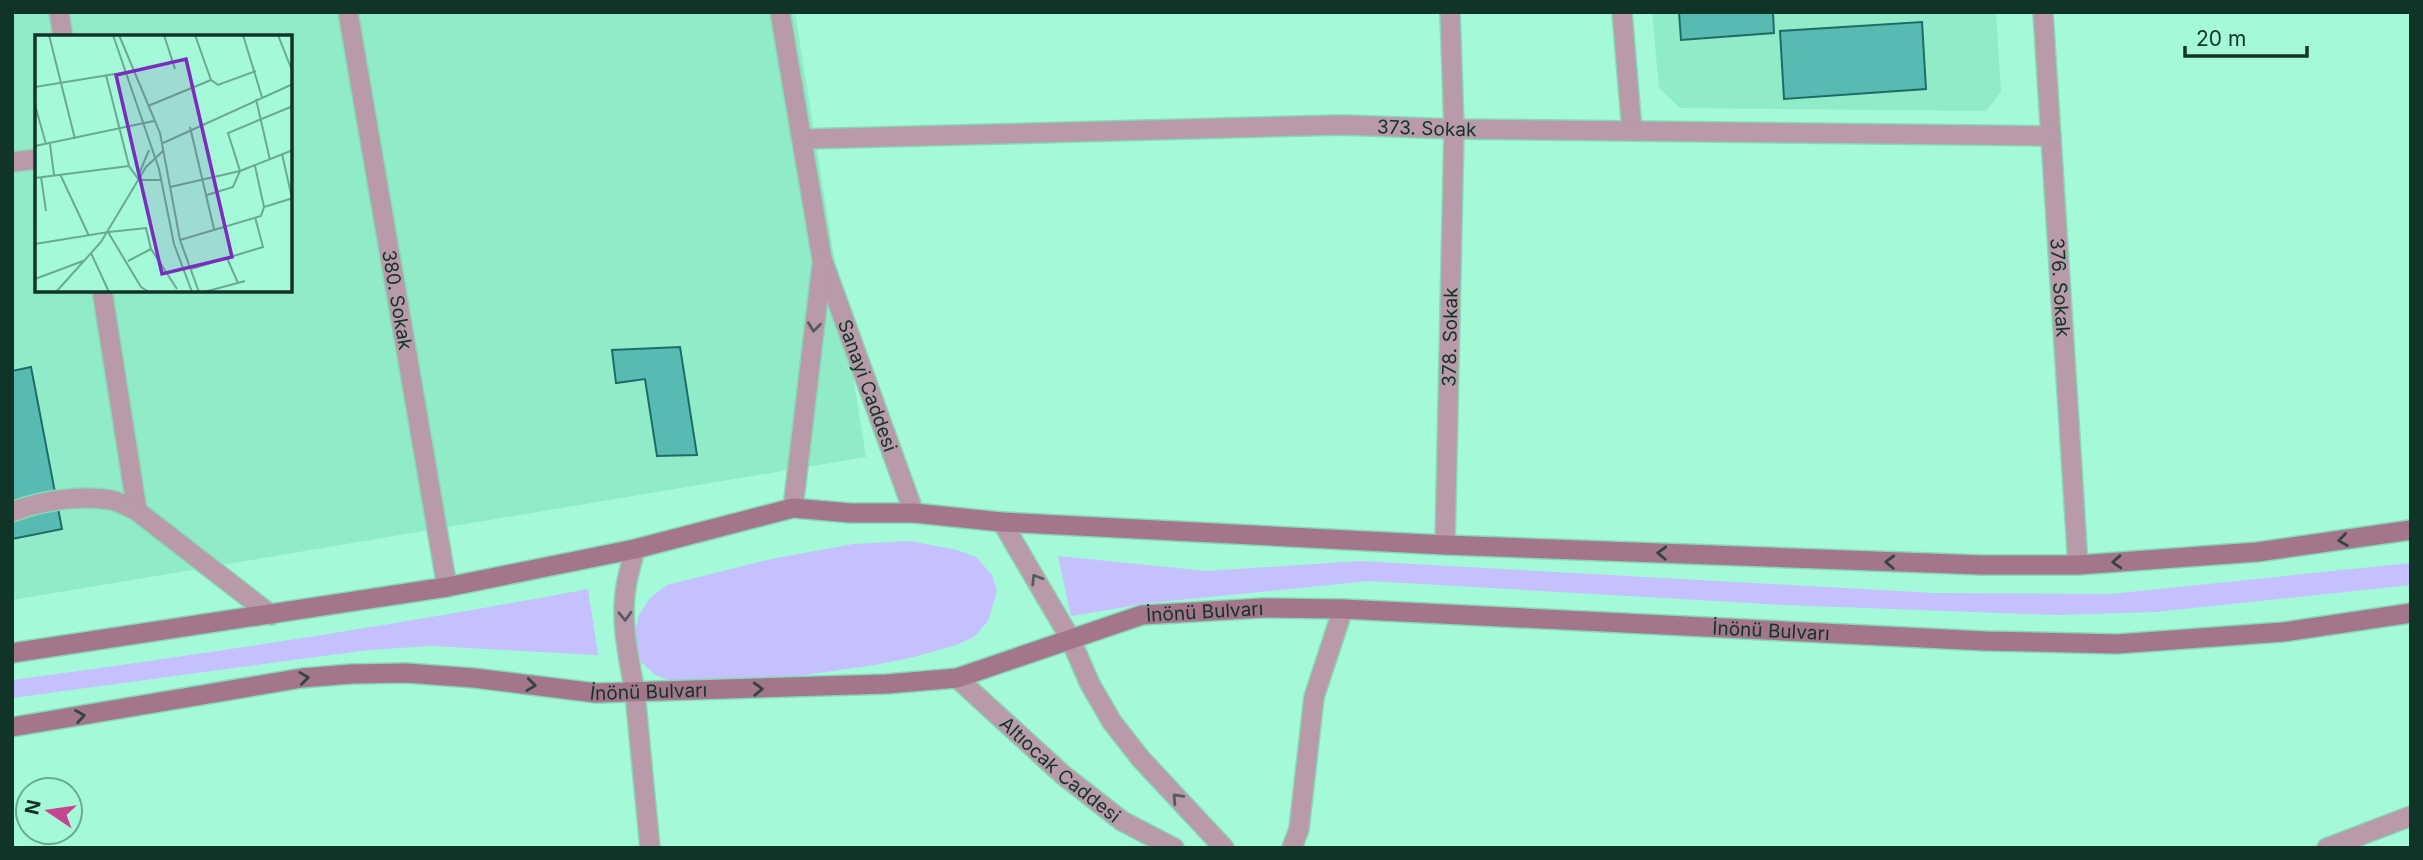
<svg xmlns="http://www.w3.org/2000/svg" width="2423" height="860" font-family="Inter,sans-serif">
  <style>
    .built { fill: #90ebc8; fill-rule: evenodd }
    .green { fill: #c5c1ff }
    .building { fill: #57bbb2; stroke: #1d6d67; stroke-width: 2 }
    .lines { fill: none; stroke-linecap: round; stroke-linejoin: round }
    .service-casing { stroke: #89d6b8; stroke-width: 22 }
    .minor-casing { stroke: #89d6b8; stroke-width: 22 }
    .tertiary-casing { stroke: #89d6b8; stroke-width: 22 }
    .secondary-casing { stroke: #89d6b8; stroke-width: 22 }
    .service { stroke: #b99aa9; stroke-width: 19 }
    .minor { stroke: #b99aa9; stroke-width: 19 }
    .tertiary { stroke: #b99aa9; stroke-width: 19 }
    .secondary { stroke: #a3768c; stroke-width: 19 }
    .oneway { stroke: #545d5c }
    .oneway2 { stroke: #354441 }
    .labels { text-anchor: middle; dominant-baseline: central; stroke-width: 5; stroke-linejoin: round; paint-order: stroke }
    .street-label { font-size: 19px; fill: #103428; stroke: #a4f9d8 }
    .inset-road { fill: none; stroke: #69aa92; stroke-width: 2 }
    .view { fill: #7b2cbf; fill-opacity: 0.15; stroke: #7b2cbf; stroke-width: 3.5 }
    .inset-edge { fill: none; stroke: #103428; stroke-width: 3.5 }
  </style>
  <rect width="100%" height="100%" fill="#a4f9d8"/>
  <g class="built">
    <path d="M12,12H795L866,457L12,600ZM37,37H290V290H37Z"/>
    <polygon points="1652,12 1996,12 2001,92 1986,111 1680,108 1659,88"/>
  </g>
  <g class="green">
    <polygon points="910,541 957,550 976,557 992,575 997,591 988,621 974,637 956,645 914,657 875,665 783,678 672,682 654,674 639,660 634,636 639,615 650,598 667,585 771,559 853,544"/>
    <polygon points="1058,556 1207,571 1360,561 1934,593 2110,594 2411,563 2411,585 2155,612 2057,615 1784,605 1369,581 1149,603 1071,616"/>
    <path d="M588,589L598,655L431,646L368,650L12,698V680C205,654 397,625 588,589Z"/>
  </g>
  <g class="building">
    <polygon points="1679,12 1773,12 1774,33 1681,40"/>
    <polygon points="1922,22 1926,89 1784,99 1780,31"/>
    <polygon points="680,347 697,455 657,456 645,379 616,383 612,350"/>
    <polygon points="31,367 62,529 12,539 12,371"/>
  </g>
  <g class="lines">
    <defs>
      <g id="service">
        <polyline points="59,12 63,37"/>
        <polyline points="102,290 137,511"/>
        <path d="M12,512C42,500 80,495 111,500C120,502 129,507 137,511L271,615"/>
      </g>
      <g id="minor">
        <path id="s1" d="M348,12L447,587"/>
        <polyline points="1622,12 1632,131"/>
        <path id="s2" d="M2043,12L2078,565"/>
        <path id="s3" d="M802,139L1342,125L1454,129L2051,136"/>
        <polyline points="12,162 37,159"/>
        <path id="s4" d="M1445,545L1454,129L1450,12"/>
        <polyline points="635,693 650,848"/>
        <polyline points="1292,848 1299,829 1314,697 1343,609"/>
        <polyline points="2327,848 2411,816"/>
      </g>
      <g id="tertiary">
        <path id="s5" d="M780,12L822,259L914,513"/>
        <polyline points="793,508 822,264"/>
        <polyline points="1002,522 1070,638 1090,684 1112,722 1141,759 1224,848"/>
        <path d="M635,549C632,562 628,574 626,587C620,622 629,659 635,693"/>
        <path id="s6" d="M957,678L1062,774L1122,821L1174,848"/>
      </g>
      <g id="secondary">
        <polyline points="12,653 447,587 635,549 793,508 850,513 914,513 1002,522 1445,545 1982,565 2078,565 2257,552 2411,530"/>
        <path id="s7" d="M12,727L302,678L351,674L406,673L474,678L596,693L887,684L957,678L1142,615L1263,608L1343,609L1985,641L2117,644L2283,632L2411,613"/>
      </g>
    </defs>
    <use href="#service" class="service-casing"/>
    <use href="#minor" class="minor-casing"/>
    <use href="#tertiary" class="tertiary-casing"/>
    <use href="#secondary" class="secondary-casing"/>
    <use href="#service" class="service"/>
    <use href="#minor" class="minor"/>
    <use href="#tertiary" class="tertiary"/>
    <use href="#secondary" class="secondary"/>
  </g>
  <defs><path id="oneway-chevron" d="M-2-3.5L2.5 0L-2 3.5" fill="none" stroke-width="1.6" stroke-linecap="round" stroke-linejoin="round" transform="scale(1.75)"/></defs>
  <g class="oneway">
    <use href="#oneway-chevron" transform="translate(814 327) rotate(97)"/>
    <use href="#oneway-chevron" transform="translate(1036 579) rotate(-122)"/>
    <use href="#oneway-chevron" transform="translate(625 616) rotate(88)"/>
    <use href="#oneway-chevron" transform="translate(1177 798) rotate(-133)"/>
  </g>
  <g class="oneway2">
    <use href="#oneway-chevron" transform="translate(2343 540) rotate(172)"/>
    <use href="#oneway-chevron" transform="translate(1662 553) rotate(-178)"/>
    <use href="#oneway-chevron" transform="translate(1890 562) rotate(-178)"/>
    <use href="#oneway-chevron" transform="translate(2117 562) rotate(176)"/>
    <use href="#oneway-chevron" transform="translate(304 678) rotate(-7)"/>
    <use href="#oneway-chevron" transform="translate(531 685) rotate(7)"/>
    <use href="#oneway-chevron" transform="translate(758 689) rotate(-2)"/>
    <use href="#oneway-chevron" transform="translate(80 716) rotate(-10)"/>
  </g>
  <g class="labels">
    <g class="street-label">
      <text stroke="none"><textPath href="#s3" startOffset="625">373. Sokak</textPath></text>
      <text stroke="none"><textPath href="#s2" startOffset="276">376. Sokak</textPath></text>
      <text stroke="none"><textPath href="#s1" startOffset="292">380. Sokak</textPath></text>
      <text stroke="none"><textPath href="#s4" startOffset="208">378. Sokak</textPath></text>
      <text stroke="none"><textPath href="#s5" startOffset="385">Sanayi Caddesi</textPath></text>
      <text stroke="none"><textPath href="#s7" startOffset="1209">İnönü Bulvarı</textPath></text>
      <text stroke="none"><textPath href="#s7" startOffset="1776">İnönü Bulvarı</textPath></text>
      <text stroke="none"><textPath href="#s7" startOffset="642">İnönü Bulvarı</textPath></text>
      <text stroke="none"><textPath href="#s6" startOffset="138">Altıocak Caddesi</textPath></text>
    </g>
  </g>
  <g transform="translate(35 35)">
    <rect width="257" height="257" fill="#a4f9d8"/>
    <path class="inset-road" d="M14,0L40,104M78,0L124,134L139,209L157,257M84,0L125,98L145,205L164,257M129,0L140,34M160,0L176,45M208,0L227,62M243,0L258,38M71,40L94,131L104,145H126M0,52L92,37M221,64L235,125M0,70L11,109M113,71L176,45L183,50L221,36M155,92L179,194M128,108L258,49M15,109L19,140M0,111L119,86M247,119L257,163M220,131L229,172M25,139L54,201M104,139L114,115M6,142L11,176M0,143L94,131M135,152L205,136L258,115M172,160L198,152L205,136L193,98L258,71M74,197L111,193L116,214L142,254M145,205L226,181L229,172L258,163M0,209L73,197L106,252L114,257M56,218L74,257M192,223L203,248M93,226L116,214M156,234L228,212L220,182M0,244L48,226M21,257L66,207L111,132L128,116M169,257L210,246"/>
    <path class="view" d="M151,24L197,222L127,239L81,40Z"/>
    <rect width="257" height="257" class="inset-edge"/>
  </g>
  <rect width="2423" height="860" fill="none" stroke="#103428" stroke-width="28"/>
  <g transform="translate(49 811) rotate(283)"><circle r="33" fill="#a4f9d8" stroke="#69aa92" stroke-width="2"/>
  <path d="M0-5L12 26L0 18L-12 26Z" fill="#c54590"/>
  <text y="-10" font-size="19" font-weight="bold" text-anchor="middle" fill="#103428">N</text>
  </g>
  <path d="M2185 46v10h122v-10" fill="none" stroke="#103428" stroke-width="3.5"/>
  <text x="2196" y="46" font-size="21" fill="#103428" stroke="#a4f9d8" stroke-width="5" paint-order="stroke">20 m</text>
</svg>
